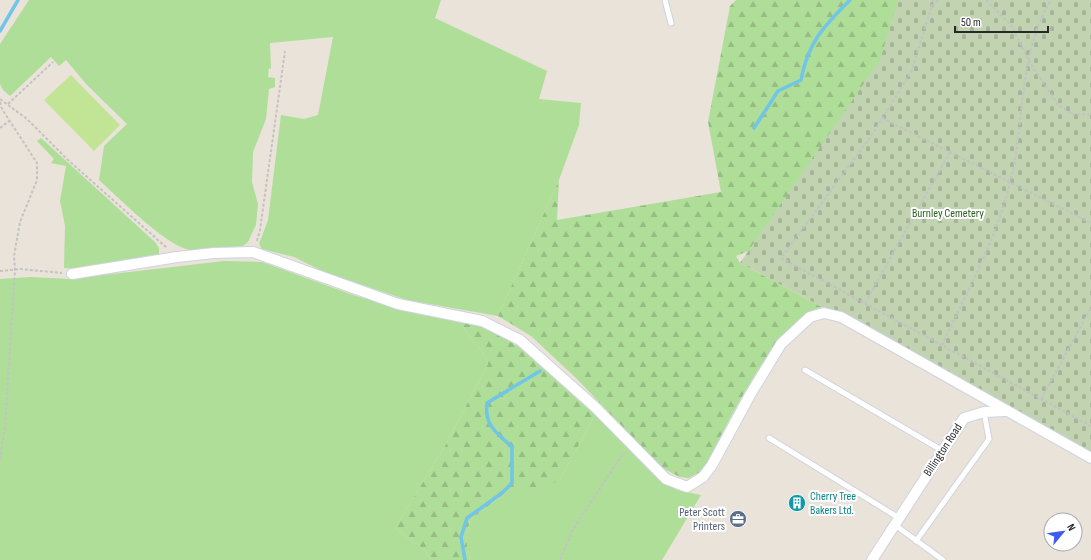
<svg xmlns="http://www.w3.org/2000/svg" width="1091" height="560" font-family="'Sofia Sans Condensed',sans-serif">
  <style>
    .grass { fill: #aede98 }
    .forest { fill: url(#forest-firs) }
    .cemetery { fill: url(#cemetery-stones) }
    .pitch { fill: #c1e594 }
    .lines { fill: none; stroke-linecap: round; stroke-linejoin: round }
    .stream { stroke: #70c5e8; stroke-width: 3.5 }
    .lane-casing { stroke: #cfd2e0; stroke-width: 7 }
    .street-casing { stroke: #cfd2e0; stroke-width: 12 }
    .path { stroke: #c3c3c3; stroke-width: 2; stroke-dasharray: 3 2; stroke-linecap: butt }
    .lane { stroke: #fff; stroke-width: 5 }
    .street { stroke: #fff; stroke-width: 10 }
    .labels { text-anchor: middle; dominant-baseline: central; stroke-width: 4; stroke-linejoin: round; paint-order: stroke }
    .park-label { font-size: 12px; fill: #29601c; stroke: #fff }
    .street-label { font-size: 12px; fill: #282828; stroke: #fff }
    .culture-label { font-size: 12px; fill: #0d838f; stroke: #fff; text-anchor: start }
    .service-label { font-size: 12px; fill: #4e5e75; stroke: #fff; text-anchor: end }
  </style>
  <defs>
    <pattern id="forest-firs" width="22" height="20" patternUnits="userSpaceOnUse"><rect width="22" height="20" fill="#aede98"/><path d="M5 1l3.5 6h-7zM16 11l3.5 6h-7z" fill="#96be83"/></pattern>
    <pattern id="cemetery-stones" width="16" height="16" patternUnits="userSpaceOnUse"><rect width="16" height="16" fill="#c1d3b1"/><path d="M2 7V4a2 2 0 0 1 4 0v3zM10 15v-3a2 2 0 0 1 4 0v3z" fill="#a6b598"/></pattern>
  </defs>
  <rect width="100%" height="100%" fill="#eae3d9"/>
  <g class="grass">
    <path d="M29,0H441L435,18L547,71L539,99L581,103L579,125L559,180L498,316L407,300L324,272L294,257L262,249L259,244L268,220L281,115L304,119L318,115L333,37L270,43L271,69L269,68L268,77L275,78V87L269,89L266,119L253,152L252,182L258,204L256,225L248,242L243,246C226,247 207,252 191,250C168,248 118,197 99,180L104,146L127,124L87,85L66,60L59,66L51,57L10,96L3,90L0,84V44Z"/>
    <polygon points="41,138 155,242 159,248 159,254 76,269 64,268 65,226 60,201 66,166 51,163 54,159 37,141"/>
    <path d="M224,261L262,262L356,296L460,321C466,336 486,352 488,364L445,446L395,528L426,551L431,560H0V279L31,277L69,279Z"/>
    <polygon points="595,415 654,475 677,490 701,495 662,560 470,560 466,539 470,520 516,485 560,479"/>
  </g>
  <g class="forest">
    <path d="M736,0H910L891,81L763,245L736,256L740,263L822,307C774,320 727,427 703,470L689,478L680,477L666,470L651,457L577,379L531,336L498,316L559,180L557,220L721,192L708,122L730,6Z"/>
    <path d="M460,321L484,326L519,347L595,415L560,479L532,497L516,485L470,520L466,539L470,560H431L426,551L395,528L445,446L488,364C486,352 466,336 460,321Z"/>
  </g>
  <polygon class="cemetery" points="898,0 1091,0 1091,458 841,317 740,263 880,60"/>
  <polygon class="pitch" points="71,75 120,125 94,151 44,100"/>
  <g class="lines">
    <g class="stream">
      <polyline points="0,31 18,0"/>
      <path d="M754,128L778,91L801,80C808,42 824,26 850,0"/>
      <path d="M465,560L461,537L467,518L502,493L512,483V447C497,433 484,426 487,403L540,371"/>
    </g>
    <defs>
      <g id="lane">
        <polyline points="665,0 671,23"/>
        <polyline points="805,370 943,451"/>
        <polyline points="769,438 899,518"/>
        <polyline points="895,525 943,560"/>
        <polyline points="916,541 989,439 984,412"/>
      </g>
      <g id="street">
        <polyline points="72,274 177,257 214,253 253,252 398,304 482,321 520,340 595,407 666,479 687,487 703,477 712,465 750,395 781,344 810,317 824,313 841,317 1091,458"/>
        <polyline points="872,560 964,418 984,412 1006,411"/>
      </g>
    </defs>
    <use href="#lane" class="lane-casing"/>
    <use href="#street" class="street-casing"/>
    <g class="path">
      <polyline points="938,0 931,8 912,70 874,132 781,258 1091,426"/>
      <polyline points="986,0 1011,25 1029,61 1058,105 1073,114 1091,115"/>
      <polyline points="931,7 933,0"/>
      <polyline points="0,99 27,119 68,160 167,248"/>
      <polyline points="0,102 2,109 37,163 37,180 20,222 14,256 15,270 5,426 0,460"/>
      <polyline points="8,104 53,62"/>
      <polyline points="882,118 1091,223"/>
      <polyline points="0,128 9,121"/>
      <polyline points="257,241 260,230 285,51"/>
      <polyline points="0,271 20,269 62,273"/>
      <polyline points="865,303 950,152"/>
      <path d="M942,345C967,292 996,240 1010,183C1025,124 1018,53 1051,0"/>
      <polyline points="1041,399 1091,308"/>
      <polyline points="560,560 572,531 624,452"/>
    </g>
    <use href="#lane" class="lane"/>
    <use href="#street" class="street"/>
  </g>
  <defs>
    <symbol id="building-disc" viewBox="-11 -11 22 22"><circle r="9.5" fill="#0f9aa8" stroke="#fff"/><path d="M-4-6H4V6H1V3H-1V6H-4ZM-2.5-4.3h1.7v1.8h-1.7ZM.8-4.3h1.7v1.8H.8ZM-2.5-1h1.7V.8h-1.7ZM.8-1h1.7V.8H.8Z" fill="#fff"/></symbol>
    <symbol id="office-disc" viewBox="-11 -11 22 22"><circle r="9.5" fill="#5c6f8a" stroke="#fff"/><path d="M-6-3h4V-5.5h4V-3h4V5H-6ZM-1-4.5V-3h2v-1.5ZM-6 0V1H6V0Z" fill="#fff"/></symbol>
  </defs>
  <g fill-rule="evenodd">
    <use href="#building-disc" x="787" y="493" width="20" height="20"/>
    <use href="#office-disc" x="728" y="509" width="20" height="20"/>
  </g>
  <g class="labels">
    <g class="park-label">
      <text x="948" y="213">Burnley Cemetery</text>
    </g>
    <g class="street-label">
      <text transform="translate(943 450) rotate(-57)">Billington Road</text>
    </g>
    <g class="culture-label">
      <text x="810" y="496">Cherry Tree<tspan x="810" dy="14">Bakers Ltd.</tspan></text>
    </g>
    <g class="service-label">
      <text x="725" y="512">Peter Scott<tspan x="725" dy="14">Printers</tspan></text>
    </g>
  </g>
  <g transform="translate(1063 532) rotate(61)"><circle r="19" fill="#ffffff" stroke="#a9a9a9"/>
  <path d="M0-3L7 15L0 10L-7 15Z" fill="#3f5cf1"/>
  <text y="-6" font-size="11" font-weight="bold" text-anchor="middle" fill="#282828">N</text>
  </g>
  <path d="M955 26v6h93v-6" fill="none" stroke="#282828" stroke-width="2"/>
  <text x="961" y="26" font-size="12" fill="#282828" stroke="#ffffff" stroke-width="3" paint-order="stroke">50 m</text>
</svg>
